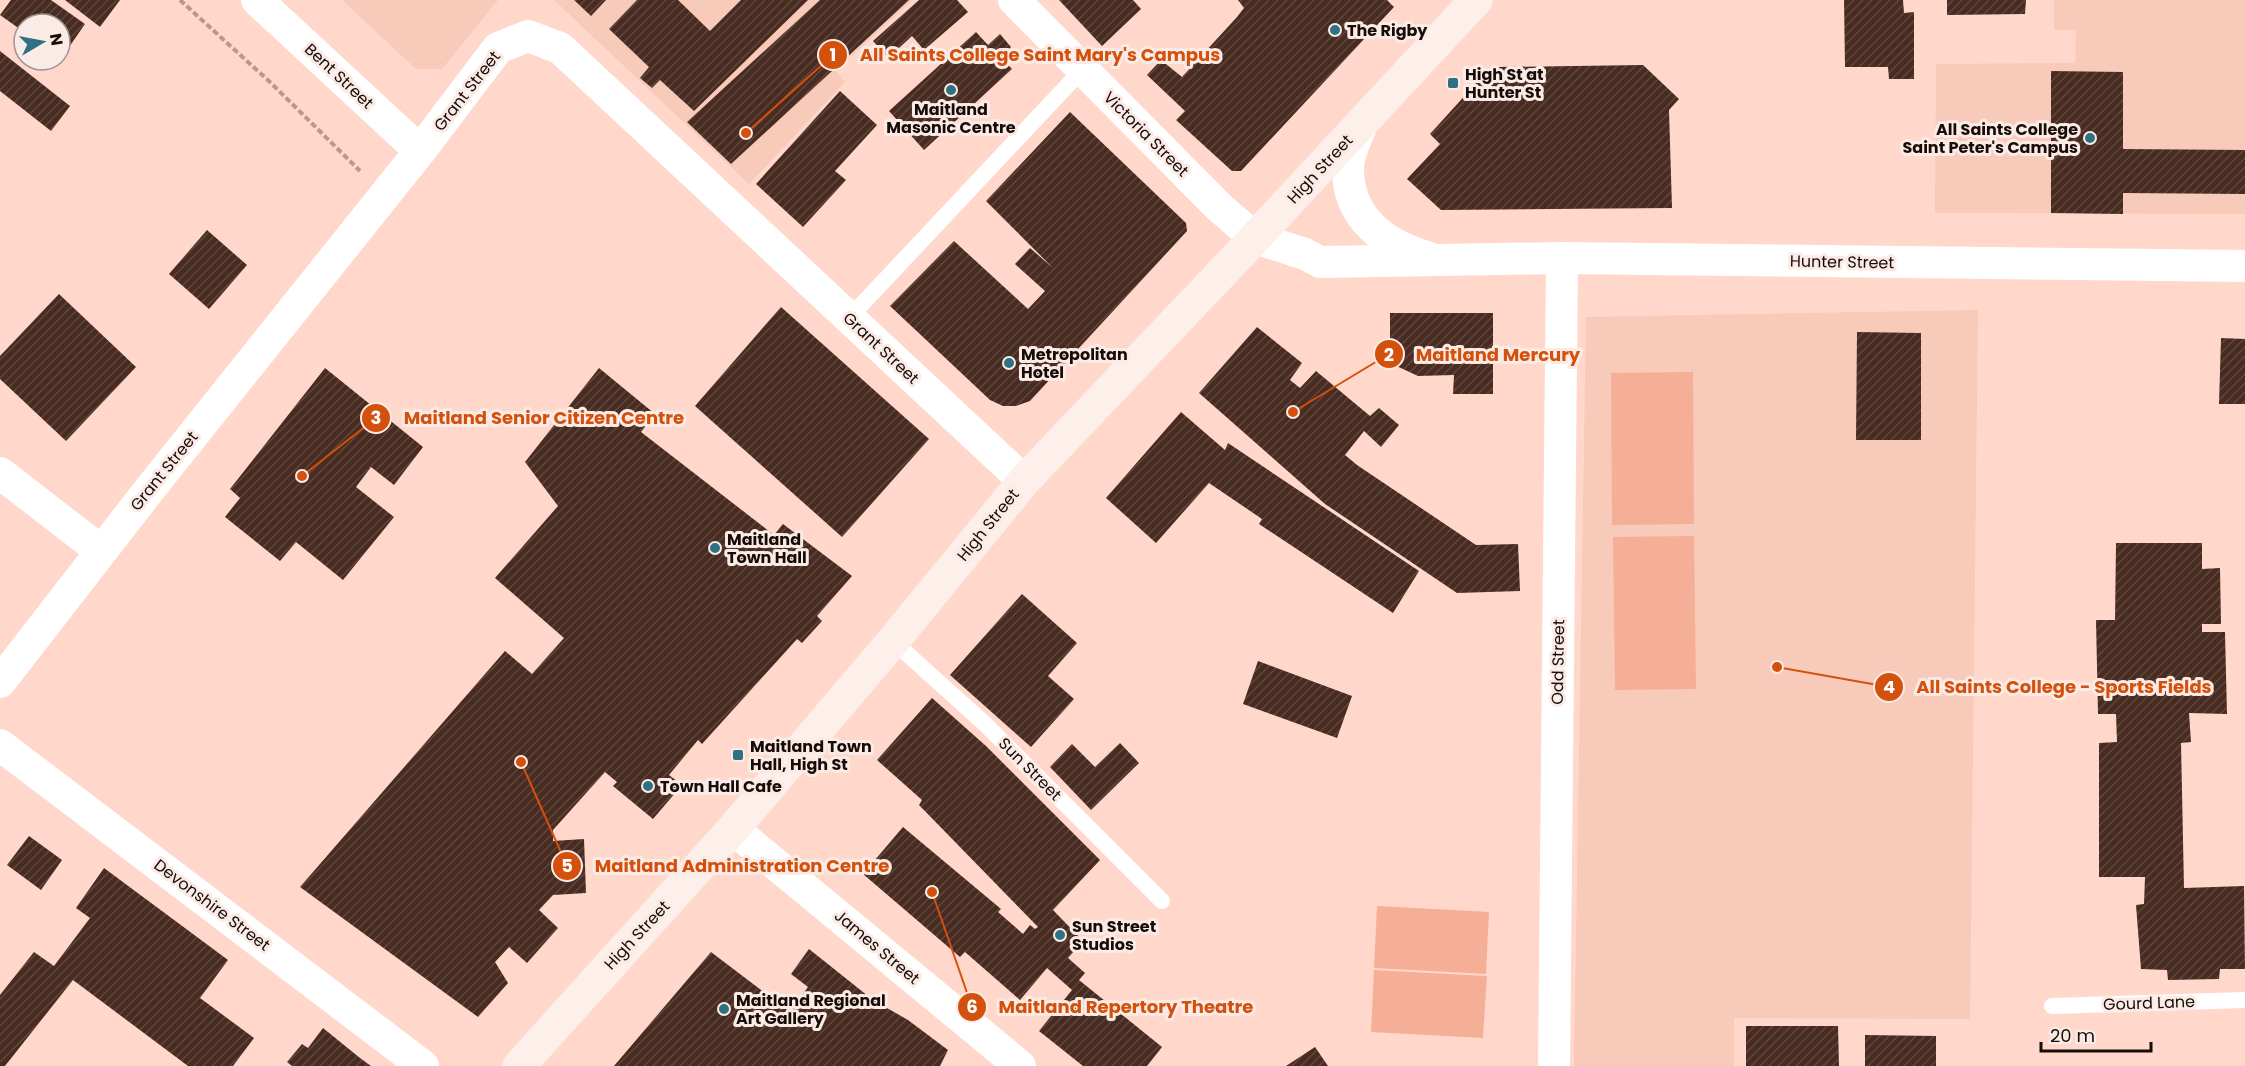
<svg xmlns="http://www.w3.org/2000/svg" width="2245" height="1066" font-family="Poppins,sans-serif">
  <style>
    .built { fill: #f7caba }
    .green { fill: #f5af97 }
    .building { fill: url(#building-hatch) }
    .lines { fill: none; stroke-linecap: round; stroke-linejoin: round }
    .path { stroke: #b8998f; stroke-width: 4; stroke-dasharray: 6 3; stroke-linecap: butt }
    .service { stroke: #fff; stroke-width: 16 }
    .minor { stroke: #fff; stroke-width: 32 }
    .secondary { stroke: #fdf0eb; stroke-width: 33 }
    .poi-dot { fill: #2f7183; stroke: #fbebe6; stroke-width: 2 }
    .labels { text-anchor: middle; dominant-baseline: central; stroke-width: 6; stroke-linejoin: round; paint-order: stroke }
    .poi-label { font-size: 16px; font-weight: bold; fill: #180c08; stroke: #fbebe6; text-anchor: start }
    .street-label { font-size: 16px; fill: #180c08; stroke: #fbebe6 }
    .leader { fill: none; stroke: #d3510c; stroke-width: 2 }
    .callout-dot { fill: #d3510c; stroke: #fbebe6; stroke-width: 2 }
    .mark-label { font-size: 18px; text-anchor: middle; font-weight: bold; fill: #fff }
    .callout-label { font-size: 18px; text-anchor: middle; font-weight: bold; fill: #d3510c; stroke: #fbebe6; stroke-width: 6; stroke-linejoin: round; paint-order: stroke }
  </style>
  <defs>
    <pattern id="building-hatch" width="6" height="6" patternUnits="userSpaceOnUse" patternTransform="scale(1.5)"><rect width="6" height="6" fill="#482b21"/><path d="M-1 1l2-2M0 6l6-6M5 7l2-2" fill="none" stroke="#5f473f"/></pattern>
  </defs>
  <rect width="100%" height="100%" fill="#ffd8cb"/>
  <g class="built">
    <polygon points="342,0 498,0 442,69 416,69"/>
    <polygon points="554,0 913,0 836,70 845,82 749,184"/>
    <polygon points="2054,0 2245,0 2245,214 1935,213 1936,64 2075,63 2076,30 2054,30"/>
    <polygon points="1978,310 1970,1019 1734,1018 1734,1066 1574,1066 1586,317"/>
  </g>
  <g class="green">
    <polygon points="1693,372 1694,524 1612,525 1611,373"/>
    <polygon points="1694,536 1696,689 1615,690 1613,537"/>
    <polygon points="1377,906 1489,912 1486,974 1374,968"/>
    <polygon points="1374,970 1487,976 1483,1038 1371,1032"/>
  </g>
  <g class="building">
    <polygon points="11,0 51,0 85,24 67,50 60,44 60,24 24,24 24,32 0,15"/>
    <polygon points="65,0 120,0 100,27"/>
    <polygon points="574,0 606,0 591,16"/>
    <polygon points="637,0 678,0 710,31 741,0 808,0 694,111 660,80 652,88 640,78 649,67 609,29"/>
    <polygon points="820,0 909,0 731,164 687,122"/>
    <polygon points="919,0 957,0 968,12 924,50 912,36 888,58 873,41"/>
    <polygon points="1059,0 1133,0 1141,9 1102,46"/>
    <polygon points="1238,0 1387,0 1394,7 1241,171 1232,171 1176,120 1185,111 1147,75 1161,60 1182,77 1237,17 1244,8"/>
    <polygon points="1844,0 1903,0 1904,13 1914,12 1914,79 1889,79 1888,67 1845,67"/>
    <polygon points="1947,0 2026,0 2025,14 1947,15"/>
    <polygon points="976,32 988,45 1000,34 1011,47 1001,57 1012,69 924,150 889,111"/>
    <polygon points="0,51 70,106 51,131 0,91"/>
    <polygon points="1643,65 1679,99 1669,110 1672,208 1441,210 1407,179 1440,144 1430,134 1479,80 1499,79 1498,67"/>
    <polygon points="2051,71 2123,72 2123,149 2245,150 2245,194 2123,193 2123,214 2051,213"/>
    <polygon points="840,91 877,125 835,171 846,180 803,227 756,184"/>
    <polygon points="1070,112 1186,223 1187,231 1030,401 1016,406 1003,406 990,400 890,306 954,241 1028,309 1045,291 1015,264 1030,248 1053,268 986,201"/>
    <polygon points="207,230 247,265 209,309 169,274"/>
    <polygon points="59,294 136,367 66,441 0,379 0,356"/>
    <polygon points="781,307 929,439 842,537 695,406"/>
    <polygon points="1390,313 1493,313 1493,394 1453,394 1454,375 1418,376 1390,363"/>
    <polygon points="1257,327 1302,363 1290,380 1300,388 1316,371 1370,416 1379,408 1399,425 1381,447 1364,431 1345,455 1357,465 1476,545 1518,544 1520,591 1457,593 1325,504 1199,393"/>
    <polygon points="1857,332 1921,333 1921,440 1856,440"/>
    <polygon points="2221,338 2245,339 2245,404 2219,404"/>
    <polygon points="325,368 423,447 394,485 371,467 356,487 394,517 343,580 296,542 280,561 225,517 240,498 230,489"/>
    <polygon points="599,368 655,414 641,432 774,535 783,524 852,576 817,616 822,621 802,643 797,639 702,744 698,740 669,775 682,785 653,819 613,786 617,782 605,772 553,830 553,841 584,839 586,893 553,895 539,910 558,928 527,963 509,947 495,962 508,983 478,1017 300,887 505,651 532,674 564,638 495,578 558,506 525,462"/>
    <polygon points="1181,412 1225,450 1228,443 1419,571 1393,613 1259,524 1262,519 1209,483 1156,543 1106,498"/>
    <polygon points="2116,543 2202,543 2202,569 2220,568 2221,624 2202,624 2202,632 2225,632 2227,714 2189,713 2191,742 2181,743 2184,888 2244,886 2245,969 2220,969 2219,979 2168,980 2167,970 2141,969 2136,905 2144,904 2145,877 2099,877 2099,743 2117,742 2116,714 2098,714 2096,620 2115,620"/>
    <polygon points="1022,594 1077,643 1048,676 1074,699 1031,747 950,675"/>
    <polygon points="1258,661 1352,696 1337,738 1243,704"/>
    <polygon points="932,698 986,746 1100,860 1053,910 1083,941 1068,958 1085,973 1079,980 1162,1047 1147,1066 1083,1066 1039,1031 1072,990 1047,968 1020,1000 965,952 960,957 863,874 903,827 1001,909 998,912 1023,934 1030,925 1035,929 1038,927 919,805 922,800 877,760"/>
    <polygon points="1120,743 1139,763 1091,810 1050,767 1072,744 1095,767"/>
    <polygon points="29,836 62,860 41,890 7,865"/>
    <polygon points="104,868 228,960 200,998 254,1038 233,1066 188,1066 73,980 5,1066 0,1066 0,995 34,952 54,966 90,918 76,908"/>
    <polygon points="809,949 873,1000 908,1020 948,1050 940,1066 614,1066 711,952 790,1012 808,987 791,974"/>
    <polygon points="1746,1026 1838,1026 1839,1066 1746,1066"/>
    <polygon points="323,1028 360,1058 371,1066 292,1066 287,1062 302,1044 308,1048"/>
    <polygon points="1865,1035 1936,1036 1936,1066 1865,1066"/>
    <polygon points="1315,1047 1328,1066 1286,1066"/>
  </g>
  <g class="lines">
    <polyline class="path" points="180,0 271,83 360,171"/>
    <g class="service">
      <polyline points="849,318 1082,70"/>
      <polyline points="893,641 985,724 1162,901"/>
      <polyline points="2052,1006 2245,1000"/>
    </g>
    <g class="minor">
      <polyline points="257,0 420,151"/>
      <polyline points="1014,0 1219,207 1255,238 1305,254 1320,262 1562,258 2245,266"/>
      <path d="M1362,123C1358,136 1348,154 1348,167C1347,217 1383,244 1427,257"/>
      <polyline points="0,473 101,551"/>
      <polyline points="0,682 149,490 420,151 498,48 528,36 560,48 1024,481"/>
      <polyline points="0,745 423,1066"/>
      <polyline points="733,829 1020,1066"/>
      <polyline points="1554,1066 1562,258"/>
    </g>
    <polyline class="secondary" points="519,1066 733,829 893,641 1024,481 1255,238 1476,0"/>
  </g>
  <g class="poi-dot">
    <circle cx="1335" cy="30" r="6"/>
    <rect x="1447" y="77" width="12" height="12" rx="3"/>
    <circle cx="951" cy="90" r="6"/>
    <circle cx="2090" cy="138" r="6"/>
    <circle cx="1009" cy="363" r="6"/>
    <circle cx="715" cy="548" r="6"/>
    <rect x="732" y="749" width="12" height="12" rx="3"/>
    <circle cx="648" cy="786" r="6"/>
    <circle cx="1060" cy="935" r="6"/>
    <circle cx="724" cy="1009" r="6"/>
  </g>
  <g class="labels">
    <g class="poi-label">
      <text x="1347" y="30">The Rigby</text>
      <text x="1465" y="74">High St at<tspan x="1465" dy="18">Hunter St</tspan></text>
      <text x="951" y="109" text-anchor="middle">Maitland<tspan x="951" dy="18">Masonic Centre</tspan></text>
      <text x="2078" y="129" text-anchor="end">All Saints College<tspan x="2078" dy="18">Saint Peter's Campus</tspan></text>
      <text x="1021" y="354">Metropolitan<tspan x="1021" dy="18">Hotel</tspan></text>
      <text x="727" y="539">Maitland<tspan x="727" dy="18">Town Hall</tspan></text>
      <text x="750" y="746">Maitland Town<tspan x="750" dy="18">Hall, High St</tspan></text>
      <text x="660" y="786">Town Hall Cafe</text>
      <text x="1072" y="926">Sun Street<tspan x="1072" dy="18">Studios</tspan></text>
      <text x="736" y="1000">Maitland Regional<tspan x="736" dy="18">Art Gallery</tspan></text>
    </g>
    <g class="street-label">
      <text transform="translate(339 76) rotate(43)">Bent Street</text>
      <text transform="translate(467 91) rotate(-52)">Grant Street</text>
      <text transform="translate(1146 134) rotate(45)">Victoria Street</text>
      <text transform="translate(1320 169) rotate(-47)">High Street</text>
      <text transform="translate(1842 262) rotate(1)">Hunter Street</text>
      <text transform="translate(881 348) rotate(43)">Grant Street</text>
      <text transform="translate(164 471) rotate(-51)">Grant Street</text>
      <text transform="translate(988 525) rotate(-51)">High Street</text>
      <text transform="translate(1558 662) rotate(-89)">Odd Street</text>
      <text transform="translate(1030 769) rotate(45)">Sun Street</text>
      <text transform="translate(212 905) rotate(37)">Devonshire Street</text>
      <text transform="translate(637 935) rotate(-47)">High Street</text>
      <text transform="translate(877 947) rotate(40)">James Street</text>
      <text transform="translate(2149 1003) rotate(-2)">Gourd Lane</text>
    </g>
  </g>
  <path class="leader" d="M746 133L833 55M1293 412L1389 354M302 476L376 418M1777 667L1889 687M521 762L567 866M932 892L972 1007"/>
  <g class="callout-dot">
    <circle cx="746" cy="133" r="6"/>
    <circle cx="1293" cy="412" r="6"/>
    <circle cx="302" cy="476" r="6"/>
    <circle cx="1777" cy="667" r="6"/>
    <circle cx="521" cy="762" r="6"/>
    <circle cx="932" cy="892" r="6"/>
    <circle cx="833" cy="55" r="15"/>
    <circle cx="1389" cy="354" r="15"/>
    <circle cx="376" cy="418" r="15"/>
    <circle cx="1889" cy="687" r="15"/>
    <circle cx="567" cy="866" r="15"/>
    <circle cx="972" cy="1007" r="15"/>
  </g>
  <g class="mark-label">
    <text x="833" y="61">1</text>
    <text x="1389" y="361">2</text>
    <text x="376" y="424">3</text>
    <text x="1889" y="693">4</text>
    <text x="567" y="872">5</text>
    <text x="972" y="1013">6</text>
  </g>
  <g class="callout-label">
    <text x="1040" y="61">All Saints College Saint Mary's Campus</text>
    <text x="1498" y="361">Maitland Mercury</text>
    <text x="544" y="424">Maitland Senior Citizen Centre</text>
    <text x="2064" y="693">All Saints College - Sports Fields</text>
    <text x="742" y="872">Maitland Administration Centre</text>
    <text x="1126" y="1013">Maitland Repertory Theatre</text>
  </g>
  <g transform="translate(42 42) rotate(80)"><circle r="28" fill="#fbebe6" stroke="#a0928d" stroke-width="1.5"/>
  <path d="M0-4.5L10 22L0 15L-10 22Z" fill="#2f7183"/>
  <text y="-9" font-size="16" font-weight="bold" text-anchor="middle" fill="#180c08">N</text>
  </g>
  <path d="M2041 1042v9h110v-9" fill="none" stroke="#180c08" stroke-width="3"/>
  <text x="2050" y="1042" font-size="18" fill="#180c08" stroke="#fbebe6" stroke-width="4.5" paint-order="stroke">20 m</text>
</svg>
